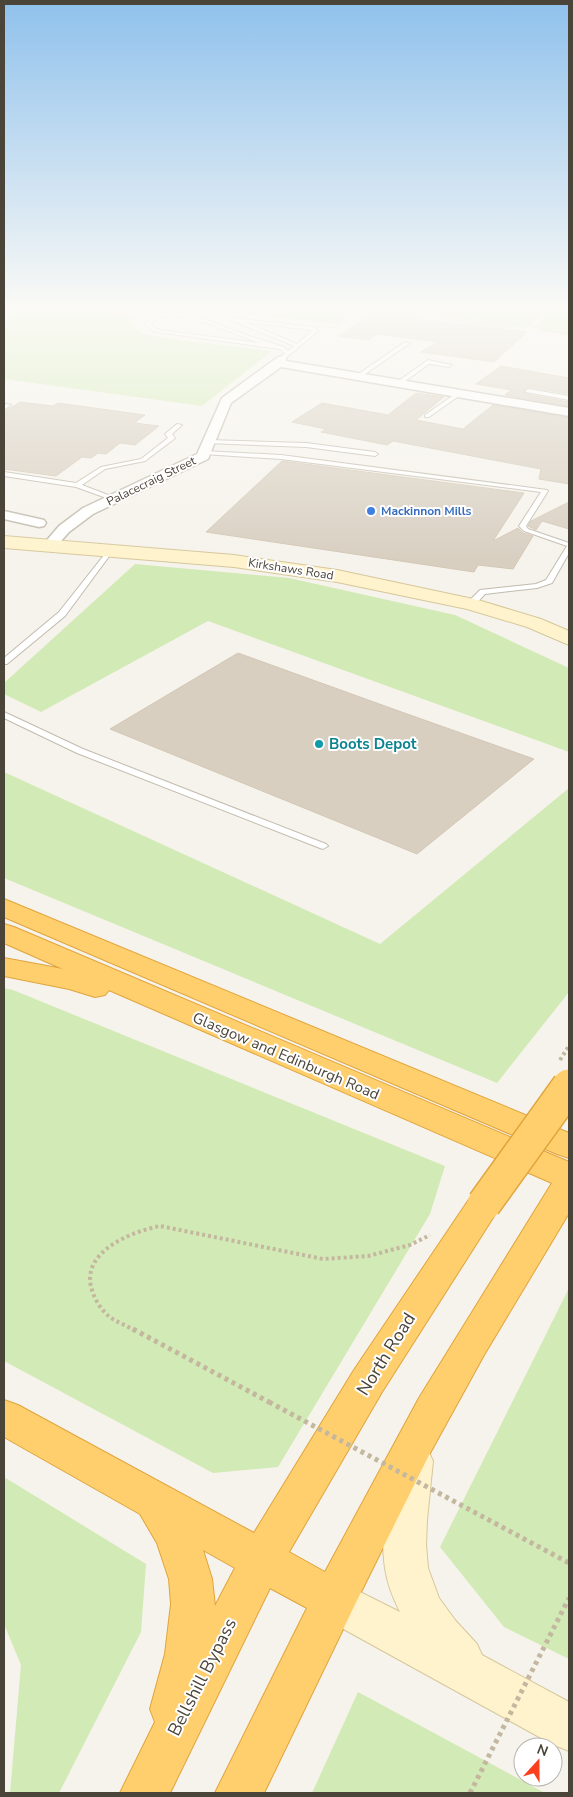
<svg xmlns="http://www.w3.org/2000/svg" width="573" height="1797" font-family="'Nunito Sans',sans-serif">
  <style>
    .green { fill: #d2eab5 }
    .building { fill: #d8cfc1; stroke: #d3c7b4 }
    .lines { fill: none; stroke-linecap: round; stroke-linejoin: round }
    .lane-casing { stroke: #c2bbae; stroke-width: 2 }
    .street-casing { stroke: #c2bbae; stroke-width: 3 }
    .secondary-casing { stroke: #d6c79b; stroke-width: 2 }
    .highway-casing { stroke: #e0a43c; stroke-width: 2 }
    .path-far2 { stroke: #c4b79f; stroke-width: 2; stroke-dasharray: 1 1; stroke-linecap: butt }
    .path-far1 { stroke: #c4b79f; stroke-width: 4; stroke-dasharray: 3 3; stroke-linecap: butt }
    .path { stroke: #c4b79f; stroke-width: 5; stroke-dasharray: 4 4; stroke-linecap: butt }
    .lane { fill: #fff; fill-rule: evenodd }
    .street { fill: #fff; fill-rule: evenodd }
    .secondary { fill: #fff3cd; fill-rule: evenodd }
    .highway { fill: #ffcf6e; fill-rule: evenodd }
    .highway-bridge-casing { stroke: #e0a43c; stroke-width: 36; stroke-linecap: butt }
    .path-bridge { stroke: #c4b79f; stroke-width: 5; stroke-dasharray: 4 4; stroke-linecap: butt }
    .highway-bridge { stroke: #ffcf6e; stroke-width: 33 }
    .shop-dot { fill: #3f7fe0; stroke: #fff; stroke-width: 2 }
    .culture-dot { fill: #0f9aa8; stroke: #fff; stroke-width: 2 }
    .labels { text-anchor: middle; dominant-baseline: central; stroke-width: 4; stroke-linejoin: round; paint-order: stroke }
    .far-street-label { font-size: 12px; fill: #4b4439; stroke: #fff }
    .far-shop-label { font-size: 12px; font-weight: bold; fill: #366cbe; stroke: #fff; text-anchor: start }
    .culture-label { font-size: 15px; font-weight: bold; fill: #0d838f; stroke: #fff; text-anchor: start }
    .street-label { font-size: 15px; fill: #4b4439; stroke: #fff }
    .near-street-label { font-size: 18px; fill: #4b4439; stroke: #fff }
  </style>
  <rect width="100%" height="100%" fill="#f6f3ec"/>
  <g class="green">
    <polygon points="24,309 66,309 139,316 132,323 141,333 170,339 272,351 202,406 4,379 4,320"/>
    <polygon points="252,309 355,309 337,324 245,314"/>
    <polygon points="383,309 487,309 473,321"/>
    <polygon points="490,309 548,309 527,328 475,322"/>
    <polygon points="554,309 569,309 569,334 532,329"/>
    <polygon points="135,564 289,578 455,615 569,668 569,752 208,621 41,712 4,694 4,683"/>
    <polygon points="4,772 380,944 569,788 569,992 497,1083 4,878"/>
    <polygon points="4,988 13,990 445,1166 430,1214 278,1467 213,1473 4,1361"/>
    <polygon points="569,1288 569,1659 504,1627 440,1547"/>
    <polygon points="4,1477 146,1564 141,1632 59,1793 10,1793 21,1665 4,1624"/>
    <polygon points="358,1692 545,1793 312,1793"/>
  </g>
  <g class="building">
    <polygon points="372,313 527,332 494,362 421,352 438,342 377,334 369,340 338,336"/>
    <polygon points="501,366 569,378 569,394 528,387 524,390 526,394 569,402 569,406 505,395 511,390 476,384"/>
    <polygon points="416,393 444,397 416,420 463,429 493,405 569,418 569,484 539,479 541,469 393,441 387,445 321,432 326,429 292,422 322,403 388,415"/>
    <polygon points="20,402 53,406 58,403 145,415 134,423 159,426 135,445 120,443 106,454 98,453 91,458 82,457 56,476 4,469 4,412"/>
    <polygon points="282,461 524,493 493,541 518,528 523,533 533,536 513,569 478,565 474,572 206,532"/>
    <polygon points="569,502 569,529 542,521 536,530 528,526 531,521"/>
    <polygon points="238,653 396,710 534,759 417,854 110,729"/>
  </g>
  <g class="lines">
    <defs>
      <g id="lane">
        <path d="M125,309H138L165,313L182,312L194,315L249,336L284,347L288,351L294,346L231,320L225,315L230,309H235L230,315L234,318L314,327L318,331L283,360L280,358L285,353L280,349L157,332L151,330L145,323L159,315ZM169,315L193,318L260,343L160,330L155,328L151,323L160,318ZM245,322L312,330V331L297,344Z"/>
        <polygon points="405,342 410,343 361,377 357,377 357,375"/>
        <polygon points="428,360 452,365 449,367 429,364 401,384 397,384 397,382"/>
        <polygon points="528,389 569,396 569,400 526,392 526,390"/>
        <polygon points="458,392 463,393 429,417 425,417 425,415"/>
        <polygon points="6,404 11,405 4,410 4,405"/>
        <polygon points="177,424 182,425 172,434 175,438 174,439 145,461 105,469 82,485 116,498 116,500 112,500 76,487 4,476 4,472 76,483 101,467 141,459 168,438 165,434"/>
        <polygon points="209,440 306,443 375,452 378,454 375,456 306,447 207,443 207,441"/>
        <polygon points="205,451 281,455 547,490 548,491 526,526 528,529 569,543 569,553 552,583 537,588 485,594 474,606 468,606 468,602 480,590 536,584 546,580 567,546 524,531 519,526 541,492 281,459 203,454 203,452"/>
        <polygon points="108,550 113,551 65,616 7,664 4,664 4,658 59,612"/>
        <polygon points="4,712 83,749 326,844 328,846 323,849 320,848 77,753 4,718"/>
      </g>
      <g id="street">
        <polygon points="282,356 286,357 286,361 569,408 569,416 281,367 231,403 208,459 93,514 69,532 54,549 44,549 42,546 59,526 83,508 197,454 222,398 278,357"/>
        <polygon points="4,511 44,520 46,523 44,526 39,527 4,519"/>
      </g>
      <g id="secondary">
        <polygon points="4,536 234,555 337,570 478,600 541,619 569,631 569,645 527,627 467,609 337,582 234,567 4,548"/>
        <path d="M413,1443L427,1448L433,1461L427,1520L426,1545L428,1568L439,1598L455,1620L477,1644L482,1655L569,1702V1751L552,1744L318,1615L312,1600L318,1585L334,1579L400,1612C393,1598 387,1583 385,1568C380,1536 385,1477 399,1448Z"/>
      </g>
      <g id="highway">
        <polygon points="4,899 569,1133 569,1158 557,1154 4,917"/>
        <path d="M4,924L14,927L569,1162V1213L484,1355L429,1455L363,1588L264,1793H215L307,1608L270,1588L170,1793H120L155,1722L150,1709L165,1654L171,1604L169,1579L157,1543L140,1514L4,1437V1400L18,1405L254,1533L354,1370L472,1195L484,1191L496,1195L501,1204L496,1213L382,1392L289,1552L325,1572L419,1398L552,1183L109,990L105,995L95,997L69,989L4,976V958L63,969L4,943ZM203,1550L235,1568L215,1606L212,1579Z"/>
      </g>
    </defs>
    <use href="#lane" class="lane-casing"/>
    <use href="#street" class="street-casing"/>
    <use href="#secondary" class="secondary-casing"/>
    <use href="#highway" class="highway-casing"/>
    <g class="path-far2">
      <polyline points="365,309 509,327"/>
      <polyline points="327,328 335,327 362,309"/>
      <polyline points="541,330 569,334"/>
    </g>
    <g class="path-far1">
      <polyline points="560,1060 569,1046"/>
      <path d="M135,1331C128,1326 119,1323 111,1318C103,1312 96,1302 93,1293C77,1253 130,1232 160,1226L323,1259L368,1256L410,1245L430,1235"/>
    </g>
    <polyline class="path" points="133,1329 269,1402"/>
    <use href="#lane" class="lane"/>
    <use href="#street" class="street"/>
    <use href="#secondary" class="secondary"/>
    <use href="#highway" class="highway"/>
    <defs>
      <polyline id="highway-bridge" points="484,1204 569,1086"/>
    </defs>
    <use href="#highway-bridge" class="highway-bridge-casing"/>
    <g class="path-bridge">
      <polyline points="269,1402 569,1563"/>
      <polyline points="470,1793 569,1598"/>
    </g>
    <use href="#highway-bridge" class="highway-bridge"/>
  </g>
  <linearGradient id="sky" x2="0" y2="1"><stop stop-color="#8fc1ec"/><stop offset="0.55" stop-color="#fbfaf6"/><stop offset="1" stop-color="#fbfaf6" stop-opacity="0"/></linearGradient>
  <rect width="573" height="561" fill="url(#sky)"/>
  <circle class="shop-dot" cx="371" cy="511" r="5"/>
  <circle class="culture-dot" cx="319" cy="744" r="5"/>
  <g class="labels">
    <g class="far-street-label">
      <text transform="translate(151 481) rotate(-26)">Palacecraig Street</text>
      <text transform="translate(291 569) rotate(9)">Kirkshaws Road</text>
    </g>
    <g class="far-shop-label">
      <text x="381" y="511">Mackinnon Mills</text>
    </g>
    <g class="culture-label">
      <text x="329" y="744">Boots Depot</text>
    </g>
    <g class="street-label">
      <text transform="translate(286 1056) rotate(23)">Glasgow and Edinburgh Road</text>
    </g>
    <g class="near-street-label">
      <text transform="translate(386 1354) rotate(-58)">North Road</text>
      <text transform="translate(202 1677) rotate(-63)">Bellshill Bypass</text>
    </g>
  </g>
  <rect width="573" height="1797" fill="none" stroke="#4b4439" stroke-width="10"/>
  <g transform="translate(538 1762) rotate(21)"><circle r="24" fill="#ffffff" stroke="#b7b4b0"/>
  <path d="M0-4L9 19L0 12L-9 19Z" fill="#fc3f1d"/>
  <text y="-8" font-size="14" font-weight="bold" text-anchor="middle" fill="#4b4439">N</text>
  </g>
</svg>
